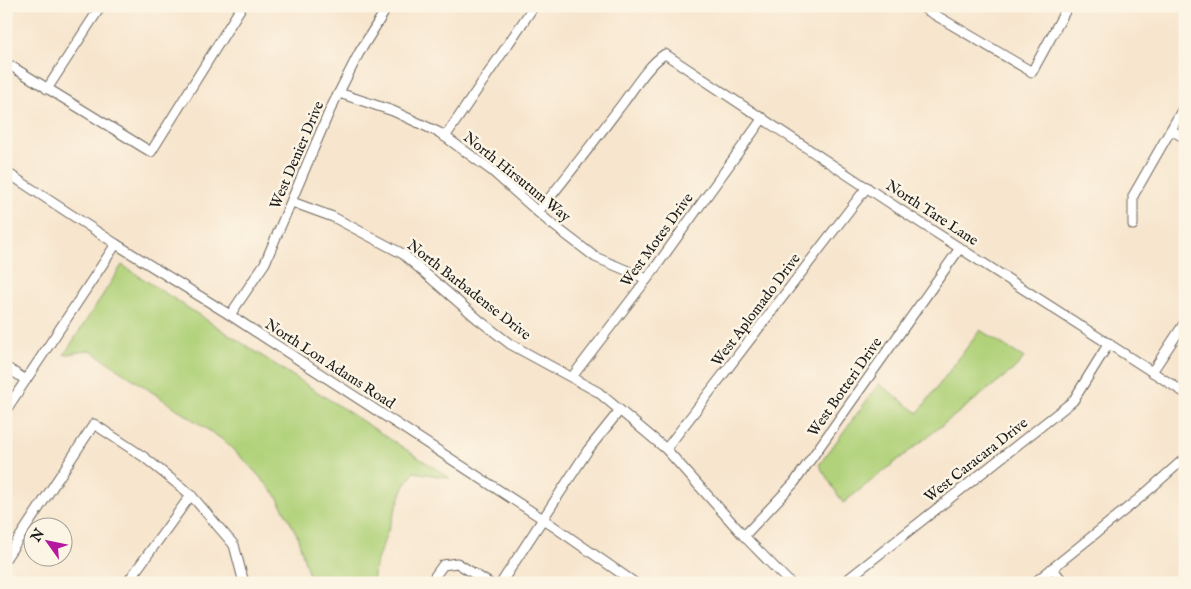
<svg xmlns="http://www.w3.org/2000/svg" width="1191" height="589" font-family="'IM FELL English',serif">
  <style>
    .green { fill: #b1d27a; stroke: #66774b }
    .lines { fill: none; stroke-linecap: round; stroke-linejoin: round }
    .minor-casing { stroke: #69625a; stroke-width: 11 }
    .minor { stroke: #fff; stroke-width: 9 }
    .labels { text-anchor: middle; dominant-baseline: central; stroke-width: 5; stroke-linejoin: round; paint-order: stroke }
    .street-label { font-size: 15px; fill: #1c1c1c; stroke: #fcf5e5 }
  </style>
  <rect width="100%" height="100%" fill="#fcf5e5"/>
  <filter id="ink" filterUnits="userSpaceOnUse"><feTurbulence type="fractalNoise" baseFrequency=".02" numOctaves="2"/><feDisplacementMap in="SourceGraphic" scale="10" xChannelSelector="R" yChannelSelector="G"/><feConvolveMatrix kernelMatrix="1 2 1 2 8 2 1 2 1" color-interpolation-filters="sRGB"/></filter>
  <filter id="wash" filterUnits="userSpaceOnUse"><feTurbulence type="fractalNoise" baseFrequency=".0096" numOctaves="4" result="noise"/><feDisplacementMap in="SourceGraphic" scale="20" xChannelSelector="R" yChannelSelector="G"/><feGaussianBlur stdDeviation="1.12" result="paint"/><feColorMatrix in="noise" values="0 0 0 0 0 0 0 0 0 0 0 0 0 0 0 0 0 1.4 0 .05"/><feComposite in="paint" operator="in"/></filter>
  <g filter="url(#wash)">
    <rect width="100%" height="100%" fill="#f7e5cd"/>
    <g class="green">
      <polygon points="122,265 450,478 414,472 403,489 375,566 373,583 311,583 297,535 276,495 249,465 223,440 90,350 64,355"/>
      <polygon points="980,330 1024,358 1014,369 843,503 819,465 879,384 918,413"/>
    </g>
  </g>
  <g filter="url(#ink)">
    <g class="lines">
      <defs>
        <g id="minor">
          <polyline points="920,6 1032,72 1068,6"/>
          <polyline points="6,63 151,152 242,6"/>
          <polyline points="47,89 101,6"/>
          <polyline points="339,93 393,111 440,133 491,170 548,221 595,257 647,279"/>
          <polyline points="1171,130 1185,138"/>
          <polyline points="445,137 534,6"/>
          <polyline points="6,172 116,244 230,315 543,519 635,583"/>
          <polyline points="292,202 333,217 403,254 479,320 510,344 598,392 666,449 744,536 790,583"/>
          <path d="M538,212C568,176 595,140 623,103C634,88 650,63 665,54L896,207L1185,393"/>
          <polyline points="1133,225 1133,196 1185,105"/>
          <polyline points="230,315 265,263 330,110 359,53 388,6"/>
          <polyline points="6,367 26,380"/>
          <polyline points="1152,372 1185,322"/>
          <polyline points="572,377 647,279 763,118"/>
          <polyline points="6,410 116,244"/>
          <polyline points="666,449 867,187"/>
          <polyline points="744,536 794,483 960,248"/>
          <polyline points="6,558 94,424 144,457 191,495 234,545 244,583"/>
          <polyline points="1052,568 1064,583"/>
          <polyline points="127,583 191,495"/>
          <polyline points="434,583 435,576 443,565 457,563 489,583"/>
          <polyline points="501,583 588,450 620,410"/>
          <polyline points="843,583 1073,401 1109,343"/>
          <polyline points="1034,583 1141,497 1185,458"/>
        </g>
      </defs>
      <use href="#minor" class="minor-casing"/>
      <use href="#minor" class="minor"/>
    </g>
  </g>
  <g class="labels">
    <g class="street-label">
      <text transform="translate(297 155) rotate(-67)">West Denier Drive</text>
      <text transform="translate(517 177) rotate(39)">North Hirsutum Way</text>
      <text transform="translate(932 213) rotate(33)">North Tare Lane</text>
      <text transform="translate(657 240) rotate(-54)">West Motes Drive</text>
      <text transform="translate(469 290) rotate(38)">North Barbadense Drive</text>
      <text transform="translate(756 310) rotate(-53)">West Aplomado Drive</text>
      <text transform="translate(330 364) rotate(33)">North Lon Adams Road</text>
      <text transform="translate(845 387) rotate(-55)">West Botteri Drive</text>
      <text transform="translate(976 460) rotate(-38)">West Caracara Drive</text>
    </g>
  </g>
  <rect width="1191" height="589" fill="none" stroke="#fcf5e5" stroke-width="25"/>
  <g transform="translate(48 542) rotate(303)"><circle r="24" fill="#fcf5e5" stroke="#a29e95"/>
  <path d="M0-4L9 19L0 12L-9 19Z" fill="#b5179e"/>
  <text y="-8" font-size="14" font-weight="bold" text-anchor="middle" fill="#1c1c1c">N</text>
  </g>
</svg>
